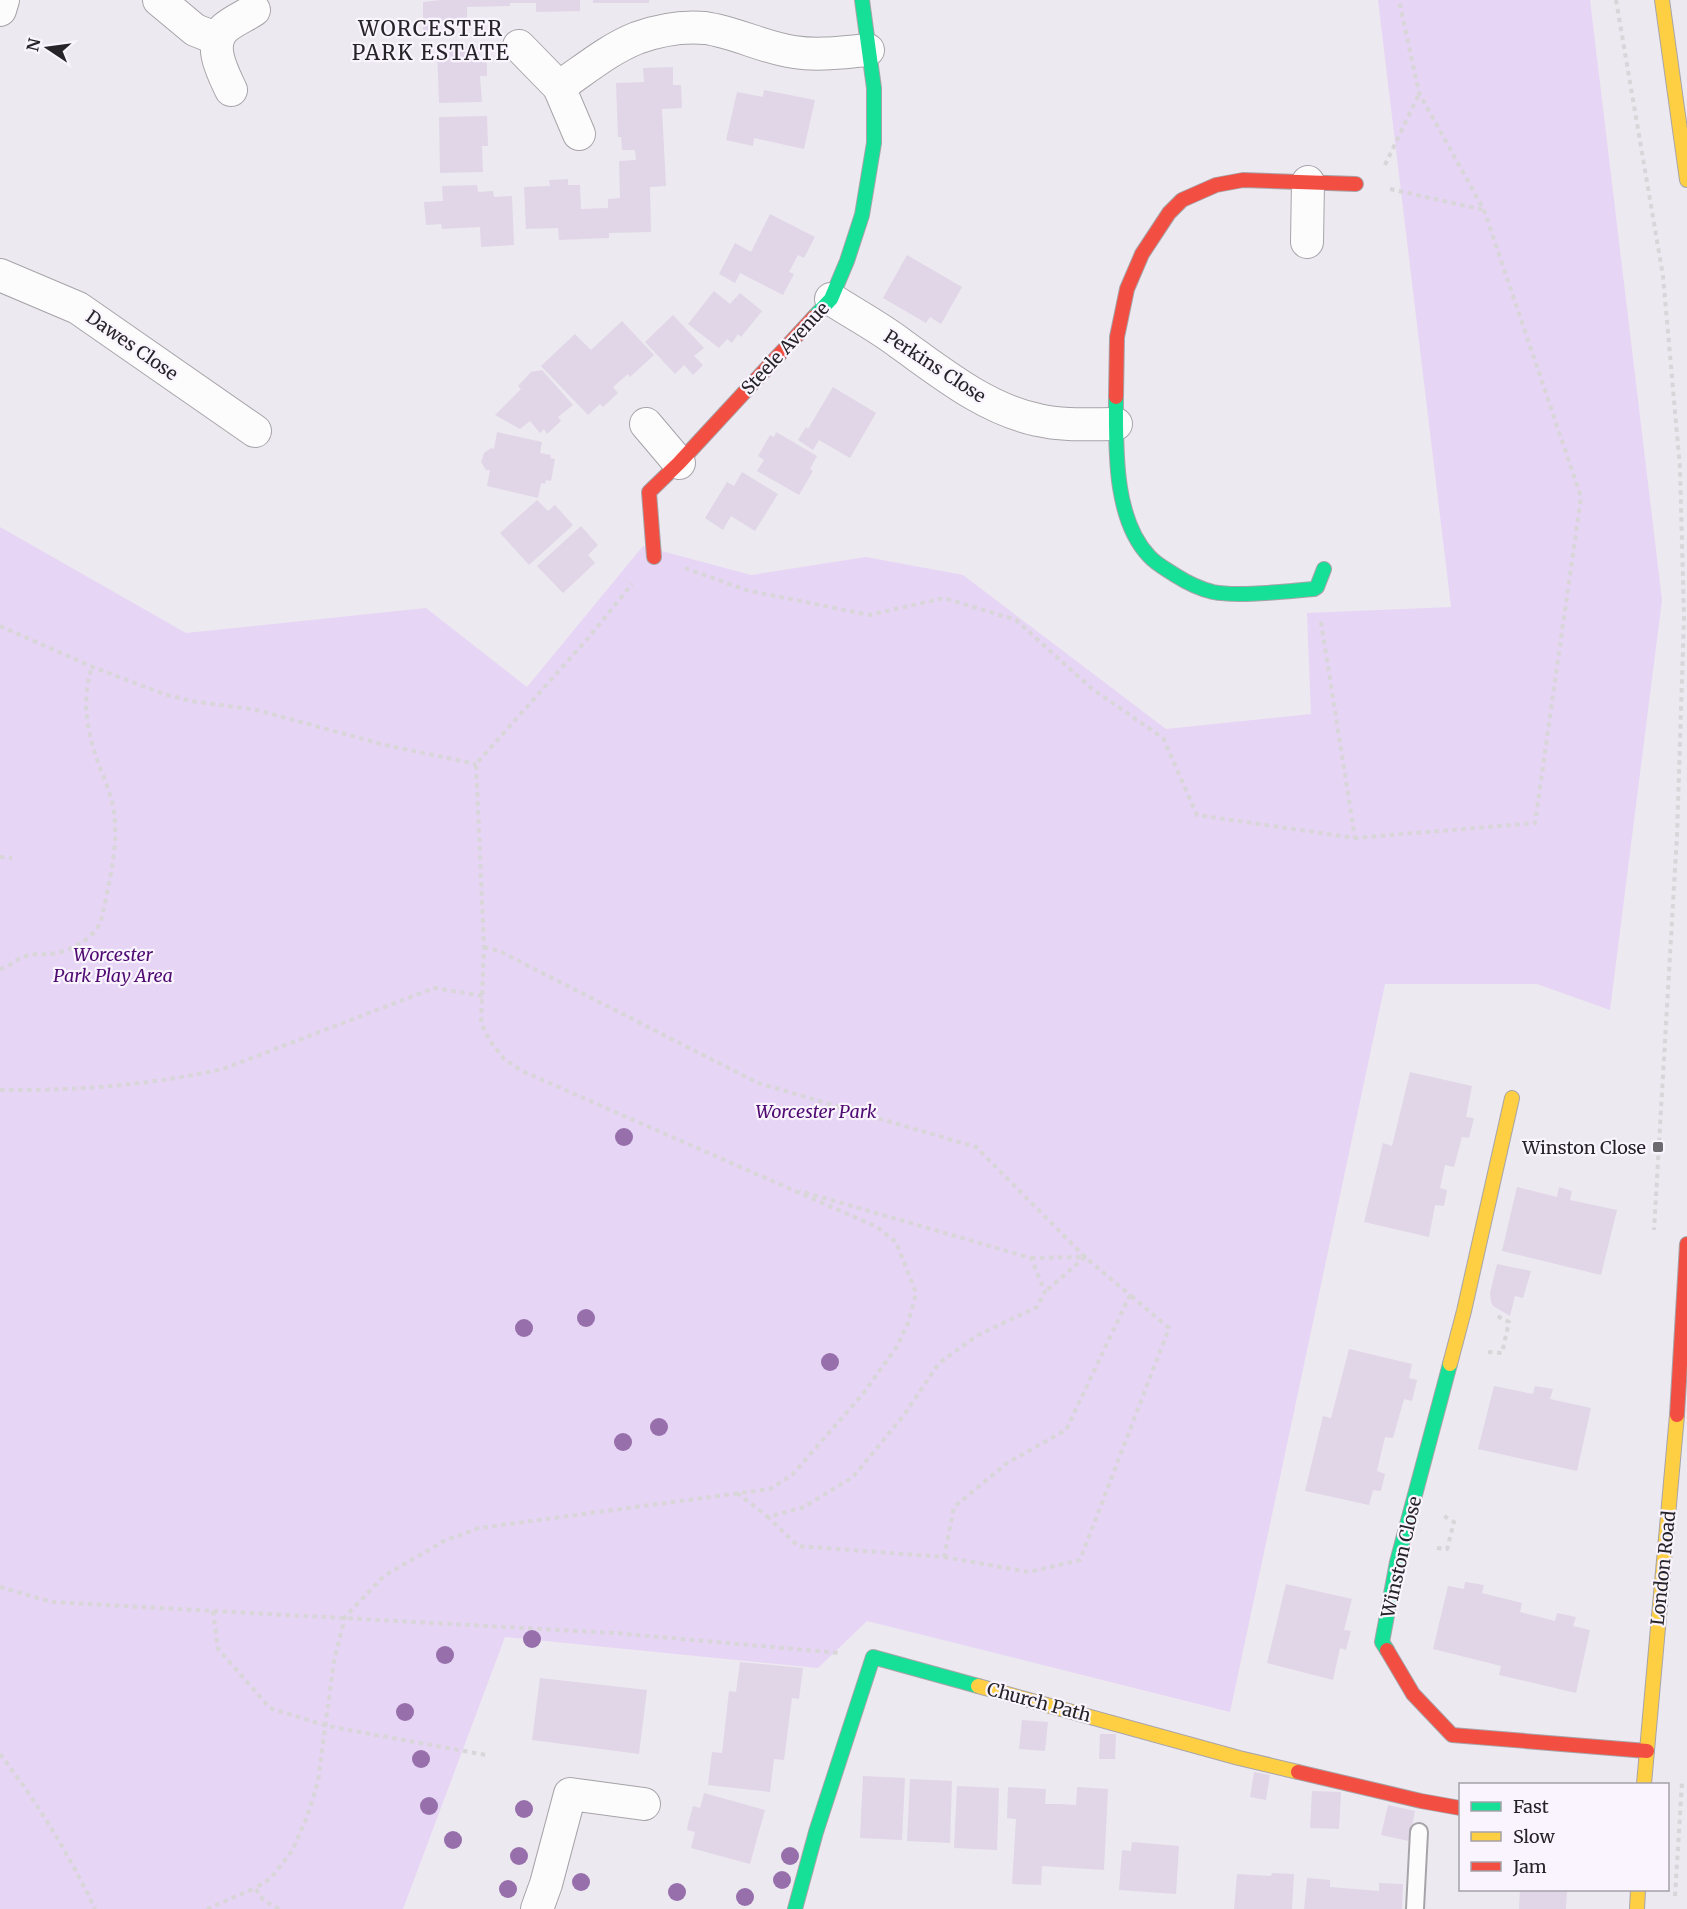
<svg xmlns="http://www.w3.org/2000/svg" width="1687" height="1909" font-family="Merriweather,serif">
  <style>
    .green { fill: #e6d5f4 }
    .building { fill: #e0d6e7 }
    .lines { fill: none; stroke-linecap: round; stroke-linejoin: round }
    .lane-casing { stroke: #a7a4a9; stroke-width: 20 }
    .street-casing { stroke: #a7a4a9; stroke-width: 34 }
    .fast-casing { stroke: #a7a4a9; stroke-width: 16 }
    .slow-casing { stroke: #a7a4a9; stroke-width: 16 }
    .jam-casing { stroke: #a7a4a9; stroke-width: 16 }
    .path { stroke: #d8d6d8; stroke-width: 4; stroke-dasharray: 4.5 4.5; stroke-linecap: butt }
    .lane { stroke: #fcfcfd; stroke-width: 16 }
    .street { stroke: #fcfcfd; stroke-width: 32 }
    .fast { stroke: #16e098; stroke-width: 14 }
    .slow { stroke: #ffcf43; stroke-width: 14 }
    .jam { stroke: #f24e42; stroke-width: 14 }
    .tree { fill: #966fab }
    .poi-dot { fill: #6c696f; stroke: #f9f4fe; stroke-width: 2 }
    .labels { text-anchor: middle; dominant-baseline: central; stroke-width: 4.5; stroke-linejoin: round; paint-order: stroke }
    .street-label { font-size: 18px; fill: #272429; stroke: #f9f4fe }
    .park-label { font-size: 18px; font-style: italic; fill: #4f0b72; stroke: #f9f4fe }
    .poi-label { font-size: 18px; fill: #272429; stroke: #f9f4fe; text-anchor: end }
    .quarter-label { font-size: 21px; letter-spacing: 1.5px; fill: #272429; stroke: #f9f4fe }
  </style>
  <rect width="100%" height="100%" fill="#ede9f0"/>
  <polygon class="green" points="1378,0 1590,0 1662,600 1610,1010 1537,984 1385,984 1230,1712 867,1621 818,1668 505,1637 403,1909 0,1909 0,527 186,633 426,608 527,687 643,546 751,575 866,557 963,575 1166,729 1311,714 1307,613 1451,607"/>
  <g class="building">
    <polygon points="441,0 580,0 580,11 536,12 536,3 510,3 510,6 467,7 467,20 432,21 432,34 423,34 423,2"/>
    <rect x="593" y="0" width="56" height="3"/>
    <polygon points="479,47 480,59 486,59 487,67 487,76 480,76 482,102 439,103 437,48"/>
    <polygon points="673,67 673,85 681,85 682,108 662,109 666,186 650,187 651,232 609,233 609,238 559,240 558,228 526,229 524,187 550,186 549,180 568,179 568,185 580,185 581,209 608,208 608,199 620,198 619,161 636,160 635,150 622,150 621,137 618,137 616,83 644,82 643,68"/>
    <polygon points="764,90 815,100 804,149 754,138 753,146 726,140 737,92 763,97"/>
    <polygon points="487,116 488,146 482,146 483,172 440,173 439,117"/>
    <polygon points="477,185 478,192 493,191 494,197 512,196 514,245 481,247 480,227 442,229 441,224 426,225 424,202 443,201 442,186"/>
    <polygon points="770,214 815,237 804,258 798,255 789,272 794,274 783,295 740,273 735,283 719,274 735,243 751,252"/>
    <polygon points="907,255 962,287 941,324 930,317 926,323 883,298"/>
    <polygon points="714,291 730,304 740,293 762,311 741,337 738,334 732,343 727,339 719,348 688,324"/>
    <polygon points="673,315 704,348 694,356 703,365 693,375 684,365 675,374 645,342"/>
    <polygon points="622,321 654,355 630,377 628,374 613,387 618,393 603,407 600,404 588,415 541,366 575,334 591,350"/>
    <polygon points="542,370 573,405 558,417 561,421 547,434 544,429 540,433 530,421 520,429 495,415 521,389 518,386 531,372"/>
    <polygon points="833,387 876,413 850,458 819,440 813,450 798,440 806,427 808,429"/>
    <polygon points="497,432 542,442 540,453 551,455 550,458 555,459 551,481 546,480 545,484 541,483 538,498 487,486 490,470 486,470 481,462 484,453 491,448 494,449"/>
    <polygon points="776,432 817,456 810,469 813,471 799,495 757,471 764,460 758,456 770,435 774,437"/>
    <polygon points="742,472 778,494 755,531 731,516 723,530 705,518 727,482 734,486"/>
    <polygon points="537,500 548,511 555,505 573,525 529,565 500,533"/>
    <polygon points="581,526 598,545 588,555 595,563 563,593 537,566"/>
    <polygon points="1410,1072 1472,1086 1466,1117 1474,1118 1469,1138 1462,1137 1454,1167 1445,1165 1440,1188 1447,1190 1444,1206 1435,1205 1429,1237 1364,1222 1383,1143 1392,1146"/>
    <polygon points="1517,1187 1557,1197 1559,1187 1572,1191 1570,1200 1617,1210 1601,1275 1502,1251"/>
    <polygon points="1497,1264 1531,1271 1523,1298 1515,1296 1510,1316 1493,1306 1491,1302 1490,1293"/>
    <polygon points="1349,1349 1412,1364 1409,1378 1417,1380 1412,1401 1404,1399 1393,1438 1385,1437 1377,1471 1385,1474 1381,1491 1373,1490 1369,1505 1305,1491 1323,1416 1331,1418"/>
    <polygon points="1494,1386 1533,1394 1535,1386 1553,1389 1550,1399 1591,1408 1577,1471 1478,1449"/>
    <polygon points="1465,1582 1484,1585 1482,1593 1522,1603 1520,1612 1555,1621 1557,1613 1576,1617 1573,1626 1590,1630 1576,1693 1499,1675 1501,1666 1433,1649 1448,1586 1464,1589"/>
    <polygon points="1286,1584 1352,1599 1344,1630 1351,1631 1346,1650 1340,1648 1333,1680 1267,1663"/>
    <polygon points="740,1662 803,1668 799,1699 792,1698 784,1760 774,1759 770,1792 708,1785 712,1752 722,1753 729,1691 736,1692"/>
    <polygon points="540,1678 647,1690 639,1754 532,1740"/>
    <polygon points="1022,1720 1048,1722 1045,1751 1019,1749"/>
    <polygon points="1100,1734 1116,1734 1115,1759 1099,1759"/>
    <polygon points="1254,1772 1270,1775 1266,1800 1250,1797"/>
    <polygon points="863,1776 905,1778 902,1840 860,1838"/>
    <polygon points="910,1779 952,1781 950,1843 907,1841"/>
    <polygon points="957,1786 999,1788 997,1850 954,1848"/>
    <polygon points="1008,1787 1046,1789 1045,1804 1059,1804 1076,1805 1077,1787 1108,1789 1104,1870 1042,1866 1041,1885 1012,1884 1016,1819 1007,1818"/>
    <polygon points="1312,1791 1341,1792 1339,1829 1310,1828"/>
    <polygon points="704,1793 765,1810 750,1864 691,1848 695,1832 687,1830 688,1824 693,1806 700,1808"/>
    <polygon points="1388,1805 1415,1811 1409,1841 1381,1835"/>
    <polygon points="1132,1842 1179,1846 1176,1894 1119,1890 1122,1850 1131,1851"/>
    <polygon points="1272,1873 1294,1874 1292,1909 1234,1909 1237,1874 1271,1876"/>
    <polygon points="1307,1878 1330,1880 1330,1887 1379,1891 1379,1883 1403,1884 1402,1909 1304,1909"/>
    <polygon points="1520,1890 1567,1890 1566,1909 1519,1909"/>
  </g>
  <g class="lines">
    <defs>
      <polyline id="lane" points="1415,1909 1419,1832"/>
      <g id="street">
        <polyline points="159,0 195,30 218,39"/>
        <polyline points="0,10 3,0"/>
        <polyline points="519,46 559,87"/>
        <path d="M231,90C223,73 207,44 225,28C233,21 245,16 254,10"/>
        <path d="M579,134L559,87C584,70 609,49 637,38C659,30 682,26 705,28C735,32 764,48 794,52C819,56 844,52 868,50"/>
        <polyline points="1307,242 1308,182"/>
        <polyline points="0,275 78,308 255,431"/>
        <path d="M831,299C854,314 879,327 901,344C943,374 986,409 1038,420C1063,426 1090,424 1116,424"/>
        <polyline points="646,424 679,463"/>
        <polyline points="537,1909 546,1884 570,1794 644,1804"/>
      </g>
      <g id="fast">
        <polyline points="814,317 831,299 847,261 862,215 874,143 874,88 862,0"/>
        <path d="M1116,397C1116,446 1113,518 1149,556C1156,564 1166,569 1175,575C1186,582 1200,589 1213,592C1238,597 1287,591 1314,589L1317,587L1324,569"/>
        <polyline points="1387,1650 1382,1642 1397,1562 1450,1364"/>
        <polyline points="795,1909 816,1832 873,1657 978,1686"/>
      </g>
      <g id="slow">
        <polyline points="1662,0 1687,180"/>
        <polyline points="1450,1364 1464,1311 1512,1098"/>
        <polyline points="978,1686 1239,1758 1298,1772"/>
        <polyline points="1644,1784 1677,1415"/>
        <polyline points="1637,1909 1638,1890"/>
      </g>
      <g id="jam">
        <polyline points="1116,397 1117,337 1127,289 1142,254 1169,213 1182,200 1216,185 1243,180 1356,184"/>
        <polyline points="654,557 649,492 679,463 814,317"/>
        <polyline points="1677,1415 1687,1244"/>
        <polyline points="1387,1650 1413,1694 1452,1735 1647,1751"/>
        <polyline points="1298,1772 1421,1801 1460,1808"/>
      </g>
    </defs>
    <use href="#lane" class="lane-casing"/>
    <use href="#street" class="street-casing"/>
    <use href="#fast" class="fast-casing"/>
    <use href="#slow" class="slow-casing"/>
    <use href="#jam" class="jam-casing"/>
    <g class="path">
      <polyline points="1616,0 1663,276 1680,468 1684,617 1677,835 1654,1230"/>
      <polyline points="1385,165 1419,94"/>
      <polyline points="1390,189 1484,210"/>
      <polyline points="685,568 746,590 869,615 944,598 1016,620 1091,688 1163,738 1197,815 1355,838 1535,823 1581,497 1484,210 1419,93 1399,0"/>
      <polyline points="1321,622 1355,838"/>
      <polyline points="0,626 95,668 164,694 191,701 257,710 385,745 476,764"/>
      <polyline points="0,857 12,858"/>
      <polyline points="484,947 499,951 758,1083 976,1147 1085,1257 1130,1295 1066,1430 1007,1463 954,1507 944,1557 798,1546 768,1517"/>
      <path d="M0,969C10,967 16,959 26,956C34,953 42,955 50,954C69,952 93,940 101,921C108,887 119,848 114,813C112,796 105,781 99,765C87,732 81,701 92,667"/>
      <path d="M0,1090C75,1091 150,1085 223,1069L434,988L483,996"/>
      <polyline points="1031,1258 1085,1257 1045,1292"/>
      <polyline points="1488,1352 1502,1353 1509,1322 1497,1316"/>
      <polyline points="737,1493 768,1517 804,1507 853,1477 904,1415 939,1363 978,1335 1037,1307 1045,1292 1031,1258 800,1191"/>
      <polyline points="1437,1548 1447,1549 1454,1522 1444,1516"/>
      <polyline points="944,1557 1029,1572 1080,1560 1169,1328 1130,1295"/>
      <polyline points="0,1587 52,1602 614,1633 840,1653"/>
      <polyline points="213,1611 218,1649 270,1708 327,1726 486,1755"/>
      <path d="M0,1754C37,1802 69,1854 95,1909"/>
      <polyline points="1675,1896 1682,1783"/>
      <polyline points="207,1909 255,1888"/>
      <polyline points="279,1909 263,1900 255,1888 270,1879 292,1851 307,1817 318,1781 334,1661 345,1617 384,1576 444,1541 479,1528 770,1489 792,1475 862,1395 896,1348 908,1323 916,1293 896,1242 877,1227 522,1071 504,1059 490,1041 481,1023 484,947 476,764 589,637 632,584"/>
    </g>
    <use href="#lane" class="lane"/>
    <use href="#street" class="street"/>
    <use href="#fast" class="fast"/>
    <use href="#slow" class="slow"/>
    <use href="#jam" class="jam"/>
  </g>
  <g class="tree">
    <circle cx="624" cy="1137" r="9"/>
    <circle cx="586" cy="1318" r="9"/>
    <circle cx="524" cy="1328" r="9"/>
    <circle cx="830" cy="1362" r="9"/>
    <circle cx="659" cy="1427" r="9"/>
    <circle cx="623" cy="1442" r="9"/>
    <circle cx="532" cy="1639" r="9"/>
    <circle cx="445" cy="1655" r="9"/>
    <circle cx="405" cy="1712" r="9"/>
    <circle cx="421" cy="1759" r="9"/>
    <circle cx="429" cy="1806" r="9"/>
    <circle cx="524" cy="1809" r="9"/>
    <circle cx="453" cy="1840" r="9"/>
    <circle cx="519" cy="1856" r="9"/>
    <circle cx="790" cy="1856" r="9"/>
    <circle cx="782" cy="1880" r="9"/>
    <circle cx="581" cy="1882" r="9"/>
    <circle cx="508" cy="1889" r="9"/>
    <circle cx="677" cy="1892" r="9"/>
    <circle cx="745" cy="1897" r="9"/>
  </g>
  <rect class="poi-dot" x="1652" y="1141" width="12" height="12" rx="3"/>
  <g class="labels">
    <g class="street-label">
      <text transform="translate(132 345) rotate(35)">Dawes Close</text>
      <text transform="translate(785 348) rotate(-47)">Steele Avenue</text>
      <text transform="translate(935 366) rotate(33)">Perkins Close</text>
      <text transform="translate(1401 1557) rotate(-77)">Winston Close</text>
      <text transform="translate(1663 1568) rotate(-84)">London Road</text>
      <text transform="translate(1039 1702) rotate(15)">Church Path</text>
    </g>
    <g class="park-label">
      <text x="113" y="954">Worcester<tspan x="113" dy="21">Park Play Area</tspan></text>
      <text x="816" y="1111">Worcester Park</text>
    </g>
    <g class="poi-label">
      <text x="1646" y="1147">Winston Close</text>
    </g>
    <g class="quarter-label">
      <text x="431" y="28">WORCESTER<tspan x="431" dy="24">PARK ESTATE</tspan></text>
    </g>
  </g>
  <rect x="1459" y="1783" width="210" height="108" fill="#f9f4fe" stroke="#a5a1a9" stroke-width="1.5"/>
  <rect x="1471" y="1802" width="30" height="9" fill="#16e098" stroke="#a5a1a9" stroke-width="1.5"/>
  <text x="1513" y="1813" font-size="18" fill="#272429">Fast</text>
  <rect x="1471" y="1832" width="30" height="9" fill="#ffcf43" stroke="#a5a1a9" stroke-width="1.5"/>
  <text x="1513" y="1843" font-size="18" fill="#272429">Slow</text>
  <rect x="1471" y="1862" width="30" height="9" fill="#f24e42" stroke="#a5a1a9" stroke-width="1.5"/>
  <text x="1513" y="1873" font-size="18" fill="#272429">Jam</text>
  <g transform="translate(48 48) rotate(283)" stroke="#f9f4fe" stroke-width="4.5" paint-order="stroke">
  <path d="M0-4.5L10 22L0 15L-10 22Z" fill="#272429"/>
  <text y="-9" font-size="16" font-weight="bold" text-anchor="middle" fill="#272429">N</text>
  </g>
</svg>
